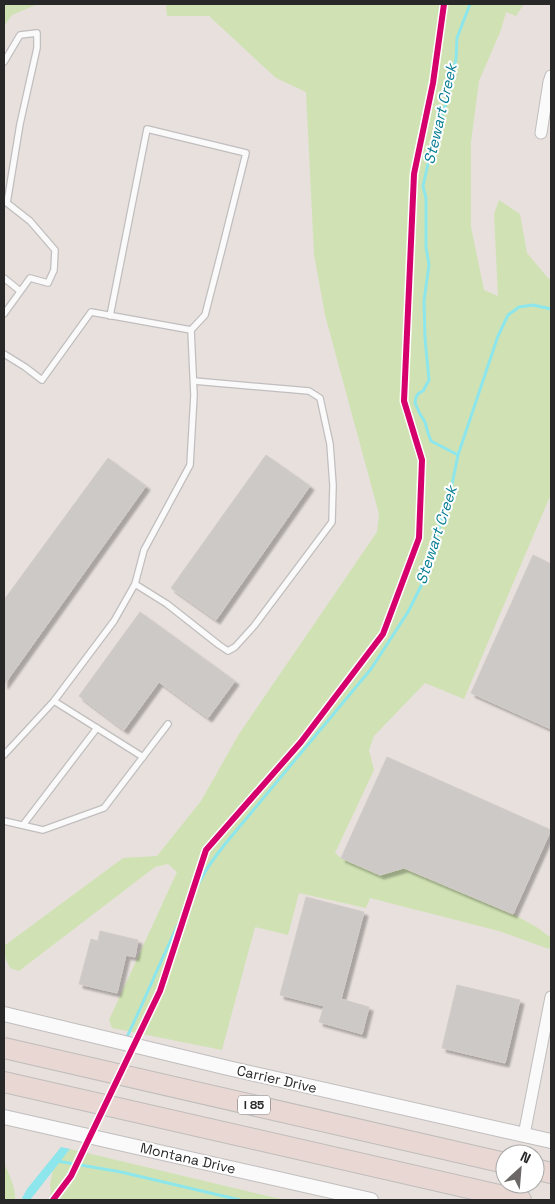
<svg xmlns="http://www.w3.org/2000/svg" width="555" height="1204" font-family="'Space Grotesk',sans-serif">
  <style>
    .green { fill: #d0e2b3 }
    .water { fill: #8de6eb }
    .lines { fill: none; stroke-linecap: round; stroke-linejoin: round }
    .stream { stroke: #8de6eb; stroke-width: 3 }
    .building { fill: #cdc9c6; stroke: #d2ccc8; filter: url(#shadow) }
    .service-casing { stroke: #c0bebe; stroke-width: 8 }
    .minor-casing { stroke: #c0bebe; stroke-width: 13 }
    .tertiary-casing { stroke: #c0bebe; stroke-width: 16 }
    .motorway-casing { stroke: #bfbdbb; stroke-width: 22 }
    .service { stroke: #fbfafa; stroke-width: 5.5 }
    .minor { stroke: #fbfafa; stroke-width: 11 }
    .tertiary { stroke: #fbfafa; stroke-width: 14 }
    .motorway { stroke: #e8d7d2; stroke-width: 20 }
    .cycleway-casing { stroke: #fff; stroke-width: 9 }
    .cycleway { stroke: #d6006c; stroke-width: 6 }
    .labels { text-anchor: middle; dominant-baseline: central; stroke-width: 4; stroke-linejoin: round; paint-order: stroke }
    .shield { fill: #fff; stroke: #686868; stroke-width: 1 }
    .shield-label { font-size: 12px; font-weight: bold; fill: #282828 }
    .street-label { font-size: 14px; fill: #282828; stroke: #fff }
    .water-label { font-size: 15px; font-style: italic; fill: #087f94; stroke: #fff }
  </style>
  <defs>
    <filter id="shadow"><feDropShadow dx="4" dy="4" stdDeviation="1" flood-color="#0004"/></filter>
  </defs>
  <rect width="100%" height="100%" fill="#e7e0dc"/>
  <g class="green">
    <polygon points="4,4 38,4 12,15 4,26"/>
    <polygon points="166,4 524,4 516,16 506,12 501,30 479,81 471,142 471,227 484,290 498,296 494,214 499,200 520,214 527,253 548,278 551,280 551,494 464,699 425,683 374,736 369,750 374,770 335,853 341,858 404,868 513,914 538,928 551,938 551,945 549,949 499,931 370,898 366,908 299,893 288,935 255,927 222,1050 112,1028 109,1020 177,872 168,864 155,867 19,971 10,968 4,955 4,946 123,858 157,856 201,801 239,734 377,532 379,514 325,315 314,254 306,92 276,78 209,16 167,16"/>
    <polygon points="70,1149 259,1194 285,1200 51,1200 50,1184 53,1170"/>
    <path d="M4,1163C9,1174 16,1188 15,1200H4Z"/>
  </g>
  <polygon class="water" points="61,1147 70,1149 30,1200 21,1200 27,1189"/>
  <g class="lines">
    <g class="stream">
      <polyline points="458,455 431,441 428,433 425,422 420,414 415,403 416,397 419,393 423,391 429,380 425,338 424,301 429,265 426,247 426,198 423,186 431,151 446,103 456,59 457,38 470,4"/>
      <path d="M127,1037C153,982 175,925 205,872C211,862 218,853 225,844L371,669L408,612L422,584L429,565L442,518L449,499L458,455L498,336L508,315L519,307L533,305L551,309"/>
      <polyline points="57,1161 121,1172 240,1200"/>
    </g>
  </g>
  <g class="building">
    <polygon points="266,455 310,486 216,620 171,588"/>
    <polygon points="108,458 146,486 4,685 4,600"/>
    <polygon points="533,555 551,564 551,729 471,693"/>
    <polygon points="140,612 235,681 208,718 159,682 124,730 79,696"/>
    <polygon points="387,757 551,830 513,914 404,868 380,875 341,858"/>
    <polygon points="306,897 364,912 341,999 369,1007 362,1034 319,1022 324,1006 280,995"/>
    <polygon points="100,931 138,940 135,957 126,955 117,993 79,984 91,939 98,941"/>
    <polygon points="457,985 520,1000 505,1063 442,1048"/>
  </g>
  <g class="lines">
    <defs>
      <g id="service">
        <polyline points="4,62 20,35 37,33 37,48 20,124 7,203 30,221 55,250 54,270 48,283 30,278 4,314"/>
        <polyline points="4,278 20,291"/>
        <polyline points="110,316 147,129 246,153 221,253 205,315 191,330"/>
        <polyline points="4,354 25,367 42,380 91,312 191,330 194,395 190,465 144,550 135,584 114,621 54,701 4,755"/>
        <polyline points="135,584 167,604 219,645 228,651 235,647 254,626 332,522 333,485 330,444 320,398 309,391 194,381"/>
        <polyline points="54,701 143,757"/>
        <polyline points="4,821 43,830 104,808 168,724"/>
        <polyline points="23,825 97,728"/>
      </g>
      <g id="minor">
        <polyline points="541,133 549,82 551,76"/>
        <polyline points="524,1135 551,997"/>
      </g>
      <g id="tertiary">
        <polyline points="4,1014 228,1068 551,1141"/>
        <polyline points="4,1117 371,1200"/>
      </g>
      <g id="motorway">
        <polyline points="4,1048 505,1163"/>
        <polyline points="4,1082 521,1200"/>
        <polyline points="535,1169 551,1173"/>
      </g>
    </defs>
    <use href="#service" class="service-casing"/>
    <use href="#minor" class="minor-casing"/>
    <use href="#tertiary" class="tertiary-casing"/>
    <use href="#motorway" class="motorway-casing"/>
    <use href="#service" class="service"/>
    <use href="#minor" class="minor"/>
    <use href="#tertiary" class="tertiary"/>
    <use href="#motorway" class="motorway"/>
    <defs>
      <polyline id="cycleway" points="53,1200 71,1176 160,991 206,850 301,742 383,634 419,538 422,460 404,401 414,174 433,83 444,4"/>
    </defs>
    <use href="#cycleway" class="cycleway-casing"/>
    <use href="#cycleway" class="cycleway"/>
  </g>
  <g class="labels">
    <rect class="shield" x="238" y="1095.5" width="32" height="19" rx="4"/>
    <g class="shield-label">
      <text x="254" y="1105">I 85</text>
    </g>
    <g class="street-label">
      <text transform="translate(277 1079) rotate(13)">Carrier Drive</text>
      <text transform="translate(188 1158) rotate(13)">Montana Drive</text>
    </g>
    <g class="water-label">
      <text transform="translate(440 114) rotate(-77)">Stewart Creek</text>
      <text transform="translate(436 535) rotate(-72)">Stewart Creek</text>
    </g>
  </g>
  <rect width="555" height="1204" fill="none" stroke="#282828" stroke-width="10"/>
  <g transform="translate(520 1169) rotate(26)"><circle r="24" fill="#ffffff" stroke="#a9a9a9"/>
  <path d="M0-4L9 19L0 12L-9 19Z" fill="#6b6867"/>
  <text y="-8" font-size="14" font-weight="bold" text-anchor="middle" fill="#282828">N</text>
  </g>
</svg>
